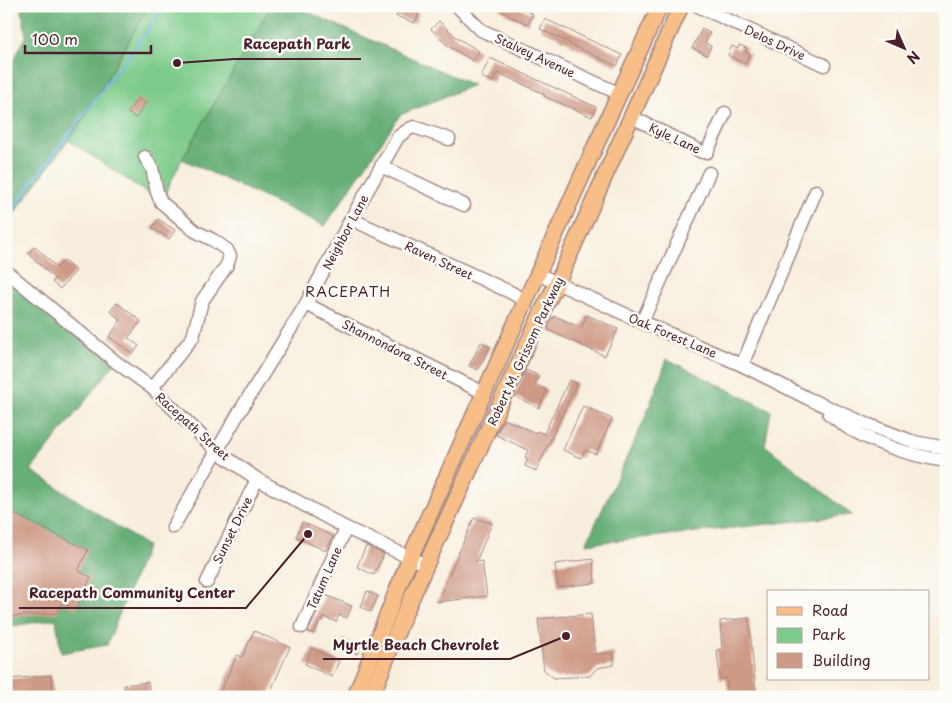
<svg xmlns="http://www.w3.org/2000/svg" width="952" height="703" font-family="'Playpen Sans',sans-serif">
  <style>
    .green { fill: #7dcb8b; stroke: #64755b }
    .forest { fill: #66af77; stroke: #586751 }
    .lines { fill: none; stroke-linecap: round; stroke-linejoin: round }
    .stream { stroke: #6eb4e4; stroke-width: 2.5 }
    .building { fill: #ce9a86 }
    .minor-casing { stroke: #a18684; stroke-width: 15 }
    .major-casing { stroke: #a18684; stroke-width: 18 }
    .minor { stroke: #fff; stroke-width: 12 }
    .major { stroke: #f7be88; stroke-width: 15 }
    .labels { text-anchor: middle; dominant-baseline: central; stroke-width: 5; stroke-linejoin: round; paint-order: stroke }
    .street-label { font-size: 12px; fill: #4a1f2b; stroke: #fdfcf7 }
    .neighbourhood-label { font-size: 14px; letter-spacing: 1px; fill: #4a1f2b; stroke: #fdfcf7 }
    .leader { fill: none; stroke: #4a1f2b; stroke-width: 2 }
    .callout-dot { fill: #4a1f2b; stroke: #fdfcf7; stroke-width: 2 }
    .callout-label { font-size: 14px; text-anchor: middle; font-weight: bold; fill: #4a1f2b; stroke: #fdfcf7; stroke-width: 5; stroke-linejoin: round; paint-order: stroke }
  </style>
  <rect width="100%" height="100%" fill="#fdfcf7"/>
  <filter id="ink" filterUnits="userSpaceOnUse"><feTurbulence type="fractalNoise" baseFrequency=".02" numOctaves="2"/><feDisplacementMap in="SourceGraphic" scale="10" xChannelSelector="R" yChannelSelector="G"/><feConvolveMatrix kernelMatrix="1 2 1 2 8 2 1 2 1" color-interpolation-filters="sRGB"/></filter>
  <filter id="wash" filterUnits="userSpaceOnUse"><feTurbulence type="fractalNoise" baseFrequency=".0096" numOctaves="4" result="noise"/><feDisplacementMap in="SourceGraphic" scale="20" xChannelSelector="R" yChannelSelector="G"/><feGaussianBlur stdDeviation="1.12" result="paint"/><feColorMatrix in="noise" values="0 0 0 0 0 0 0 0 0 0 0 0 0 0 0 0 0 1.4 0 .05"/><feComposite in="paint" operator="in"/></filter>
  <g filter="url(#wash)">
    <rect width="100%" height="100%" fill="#f8eedd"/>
    <polygon class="green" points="149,6 271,6 182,159 161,202 68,140 83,120"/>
    <g class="forest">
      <polygon points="21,6 149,6 83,120 6,225 6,77 26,35"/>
      <polygon points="271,6 294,6 473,85 400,115 325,226 182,159"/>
      <polygon points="6,271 116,362 31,470 147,546 107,645 61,653 56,619 6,627"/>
      <polygon points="667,359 771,411 765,445 852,515 586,544 645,418"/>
    </g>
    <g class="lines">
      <polyline class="stream" points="6,217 166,6"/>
    </g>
    <g id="blocks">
      <g class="building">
        <polygon points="400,6 419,13 415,23 396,16"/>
        <polygon points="496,6 516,6 533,14 528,24 509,16"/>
        <polygon points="545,19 622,55 617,66 569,44 570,43 540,29"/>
        <polygon points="439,21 457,38 479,51 473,61 447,45 431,29"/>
        <polygon points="702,29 710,33 705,43 711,46 707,55 692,48"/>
        <polygon points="739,45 747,48 745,52 750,54 745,64 728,55 732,46 738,49"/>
        <polygon points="490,58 596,107 592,117 544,96 544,94 505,76 497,73 493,82 481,77"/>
        <polygon points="137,98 146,103 136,118 128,113"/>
        <polygon points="158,219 175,230 169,239 152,228"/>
        <polygon points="35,246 57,268 64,261 76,271 60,289 52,282 55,279 28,253"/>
        <polygon points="117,303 141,321 128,338 139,346 133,354 109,337 121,320 110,311"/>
        <polygon points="587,315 618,329 605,356 548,330 549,327 548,327 552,318 553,319 555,316 581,328"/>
        <polygon points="481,342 490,347 478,370 469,366"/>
        <polygon points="526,370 539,376 535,384 547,390 539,408 514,396"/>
        <polygon points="569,380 577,383 536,471 525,466 528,458 525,457 528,450 496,435 504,419 536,433 537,431 544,434"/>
        <polygon points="583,406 612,419 596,454 585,450 581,458 563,450"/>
        <polygon points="6,510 88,550 78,571 91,577 76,609 62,603 57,613 6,617"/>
        <polygon points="474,518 492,523 476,562 482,561 487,596 437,602"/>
        <polygon points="302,522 333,536 326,551 296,537"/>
        <polygon points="366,546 384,554 374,575 357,567"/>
        <polygon points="593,559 595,583 558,587 555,564"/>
        <polygon points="367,591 378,596 371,612 361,607"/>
        <polygon points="325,595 352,606 347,618 339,615 336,622 324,617 323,621 320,620 314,634 308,632"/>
        <polygon points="591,614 595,654 614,653 614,665 597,668 590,676 554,678 544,670 538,619"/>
        <polygon points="749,618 756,694 729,697 726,678 720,679 717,650 722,649 720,621"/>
        <polygon points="254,631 290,647 268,697 218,697 237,655 242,657"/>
        <polygon points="344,639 360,647 357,654 340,646"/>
        <polygon points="312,648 339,661 332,677 305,664"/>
        <polygon points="51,675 53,692 59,697 13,697 10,679"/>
        <polygon points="148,682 150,697 126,697 124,685"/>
      </g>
    </g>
  </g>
  <g filter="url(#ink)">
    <use href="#blocks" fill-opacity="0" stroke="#a18684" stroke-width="1"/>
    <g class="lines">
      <defs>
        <g id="minor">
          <polyline points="457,6 481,30 620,94"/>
          <polyline points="698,6 824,65"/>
          <polyline points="632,117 702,152 707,152 725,113"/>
          <polyline points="145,157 152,168 157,192 161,202 195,231 213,240 227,250 230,256 227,265 202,301 193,337 152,388"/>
          <polyline points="381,166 464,205"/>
          <polyline points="351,219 510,292 526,301"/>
          <polyline points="6,271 116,362 152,388 217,451 257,479 346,528 426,565"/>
          <polyline points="538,274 557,283 642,322 742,365 807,398 864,423 914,442 946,448"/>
          <polyline points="306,304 484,393"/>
          <polyline points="642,322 709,173"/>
          <polyline points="742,365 816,191"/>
          <path d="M829,414C837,419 844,426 852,430C881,446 913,456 946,461"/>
          <polyline points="173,527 237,416 306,304 351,219 398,137 409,129 414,127 449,139"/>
          <polyline points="207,582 257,479"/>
          <polyline points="302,627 346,528"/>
        </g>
        <g id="major">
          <polyline points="355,697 409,560 603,129 660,6"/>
          <polyline points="371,697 404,615 426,565 543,310 557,283 681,6"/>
        </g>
      </defs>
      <use href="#minor" class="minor-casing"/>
      <use href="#major" class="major-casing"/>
      <use href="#minor" class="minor"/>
      <use href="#major" class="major"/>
    </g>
  </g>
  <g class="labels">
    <g class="street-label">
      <text transform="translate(775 42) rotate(25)">Delos Drive</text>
      <text transform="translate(535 55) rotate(25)">Stalvey Avenue</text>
      <text transform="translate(675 138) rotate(25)">Kyle Lane</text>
      <text transform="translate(345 232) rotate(-62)">Neighbor Lane</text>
      <text transform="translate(439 260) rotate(25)">Raven Street</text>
      <text transform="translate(673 335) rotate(23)">Oak Forest Lane</text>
      <text transform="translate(395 349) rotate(27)">Shannondora Street</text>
      <text transform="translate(525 351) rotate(-65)">Robert M. Grissom Parkway</text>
      <text transform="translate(193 426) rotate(42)">Racepath Street</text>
      <text transform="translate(232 530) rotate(-64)">Sunset Drive</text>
      <text transform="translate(324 578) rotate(-66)">Tatum Lane</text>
    </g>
    <g class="neighbourhood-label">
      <text x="348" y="291">RACEPATH</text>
    </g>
  </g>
  <path class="leader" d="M177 63L234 59H361M308 534L246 608H19M566 636L510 659H323"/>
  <g class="callout-dot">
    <circle cx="177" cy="63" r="5"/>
    <circle cx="308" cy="534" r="5"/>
    <circle cx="566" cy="636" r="5"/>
  </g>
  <g class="callout-label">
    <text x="297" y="49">Racepath Park</text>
    <text x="132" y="598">Racepath Community Center</text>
    <text x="416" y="650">Myrtle Beach Chevrolet</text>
  </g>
  <rect width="952" height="703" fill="none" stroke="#fdfcf7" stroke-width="25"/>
  <rect x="767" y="590" width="162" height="90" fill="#fdfcf7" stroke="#b5a4a5"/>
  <rect x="777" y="607" width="25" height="8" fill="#f7be88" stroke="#b5a4a5"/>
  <text x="812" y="616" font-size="15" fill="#4a1f2b">Road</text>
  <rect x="777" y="628" width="25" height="15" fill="#7dcb8b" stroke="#b5a4a5"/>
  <text x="812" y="640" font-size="15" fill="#4a1f2b">Park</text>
  <rect x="777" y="653" width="25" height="15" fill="#ce9a86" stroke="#b5a4a5"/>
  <text x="812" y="666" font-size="15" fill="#4a1f2b">Building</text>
  <g transform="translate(904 48) rotate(135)" stroke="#fdfcf7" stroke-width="4" paint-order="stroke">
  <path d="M0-4L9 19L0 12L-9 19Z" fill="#4a1f2b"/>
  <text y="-8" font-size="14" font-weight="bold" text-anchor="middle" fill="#4a1f2b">N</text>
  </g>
  <path d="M25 45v8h126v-8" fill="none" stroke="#4a1f2b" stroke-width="2.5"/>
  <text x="32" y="45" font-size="15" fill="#4a1f2b" stroke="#fdfcf7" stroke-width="4" paint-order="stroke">100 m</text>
</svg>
